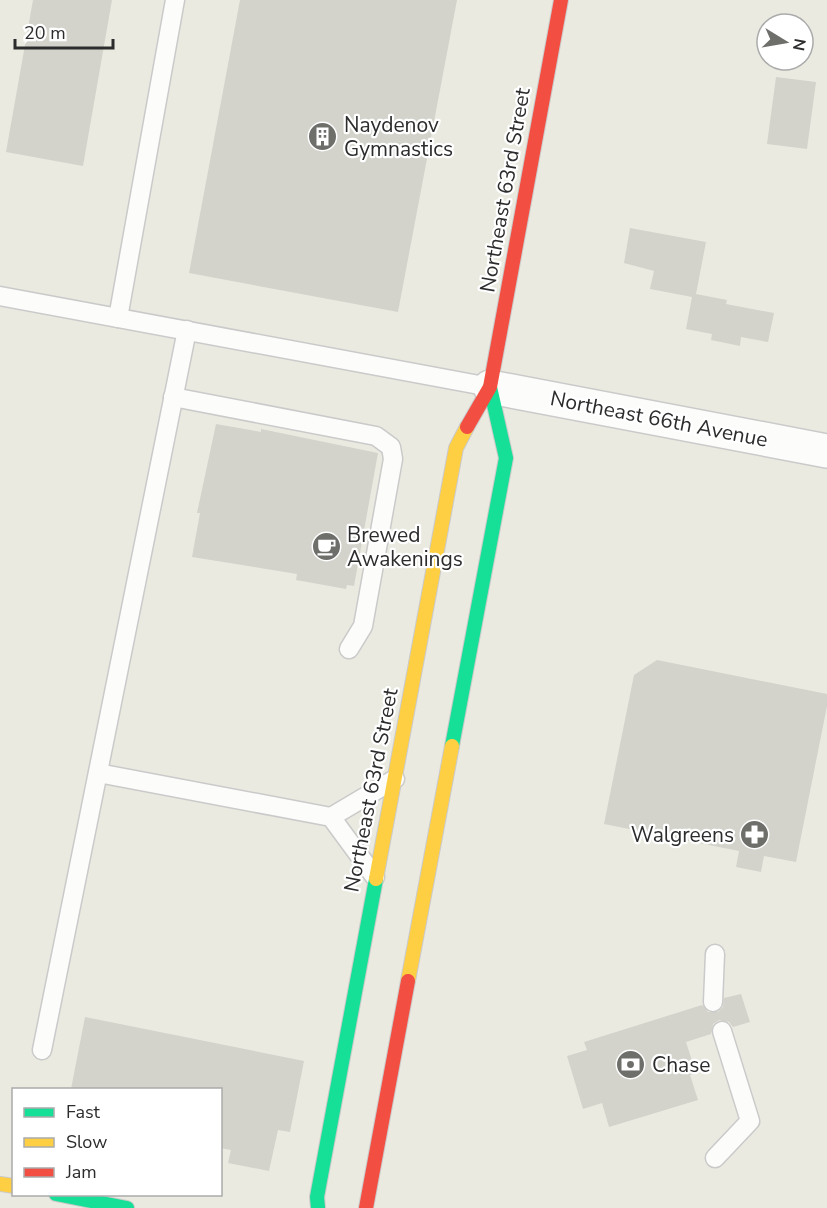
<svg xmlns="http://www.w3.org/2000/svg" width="827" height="1208" font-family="'Nunito Sans',sans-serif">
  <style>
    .building { fill: #d3d3cc }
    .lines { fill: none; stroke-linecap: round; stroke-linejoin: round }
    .lane-casing { stroke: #cbcaca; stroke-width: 21 }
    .street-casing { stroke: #cbcaca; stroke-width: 36 }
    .fast-casing { stroke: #cbcaca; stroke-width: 16 }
    .slow-casing { stroke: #cbcaca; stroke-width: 16 }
    .jam-casing { stroke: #cbcaca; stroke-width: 16 }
    .lane { stroke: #fcfcfa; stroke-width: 18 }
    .street { stroke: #fcfcfa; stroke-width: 33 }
    .fast { stroke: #16e098; stroke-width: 14 }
    .slow { stroke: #ffcf43; stroke-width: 14 }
    .jam { stroke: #f24e42; stroke-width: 14 }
    .labels { text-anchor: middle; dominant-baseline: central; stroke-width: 4.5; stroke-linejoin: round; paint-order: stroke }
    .poi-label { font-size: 21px; fill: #2c2c2c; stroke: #fff; text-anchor: start }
    .street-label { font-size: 21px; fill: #2c2c2c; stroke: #fff }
  </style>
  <rect width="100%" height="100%" fill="#eaeae1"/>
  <g class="building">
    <polygon points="33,0 112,0 83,166 6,152"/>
    <polygon points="240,0 457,0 398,312 189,273"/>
    <polygon points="776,77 816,82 807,149 767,144"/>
    <polygon points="630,228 706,242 696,294 727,300 726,304 774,313 768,342 741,337 740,346 711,340 712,334 686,329 692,297 650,289 654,271 624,263"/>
    <polygon points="216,424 261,432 261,429 378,453 354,586 347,585 346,589 296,580 297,574 192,557 200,513 197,513"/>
    <polygon points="657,660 827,694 827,706 796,862 764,856 761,872 736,867 739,851 604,824 634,675"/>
    <polygon points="741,994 750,1022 733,1027 729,1022 719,1020 713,1024 711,1034 686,1042 696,1073 690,1075 698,1100 609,1127 602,1103 583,1109 567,1056 587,1050 584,1042 702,1005 708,1012 718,1012 723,1007 724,998"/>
    <polygon points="85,1017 304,1061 290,1132 278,1130 269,1171 228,1163 231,1150 220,1148 220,1089 71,1089"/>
  </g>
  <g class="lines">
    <defs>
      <g id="lane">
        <polyline points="0,296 490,387"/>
        <polyline points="118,318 175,0"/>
        <polyline points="173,397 376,436 391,447 393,459 363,626 349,649"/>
        <polyline points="98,773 331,817 375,877"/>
        <polyline points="331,817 395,779"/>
        <polyline points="713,1002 715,954"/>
        <polyline points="42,1050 187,330"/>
        <polyline points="715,1158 750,1121 722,1031"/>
      </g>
      <polyline id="street" points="490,387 827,451"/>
      <g id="fast">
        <polyline points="452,746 506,458 490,387"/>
        <polyline points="56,1194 127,1208"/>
        <polyline points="318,1208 317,1197 376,879"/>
      </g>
      <g id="slow">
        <polyline points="376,879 456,448 467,427"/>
        <polyline points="408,981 452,746"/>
        <polyline points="0,1184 14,1186"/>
      </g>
      <g id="jam">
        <polyline points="467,427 490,387 561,0"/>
        <polyline points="366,1208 408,981"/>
      </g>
    </defs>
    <use href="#lane" class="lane-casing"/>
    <use href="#street" class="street-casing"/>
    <use href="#fast" class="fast-casing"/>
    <use href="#slow" class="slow-casing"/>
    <use href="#jam" class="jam-casing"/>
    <use href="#lane" class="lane"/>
    <use href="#street" class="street"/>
    <use href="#fast" class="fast"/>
    <use href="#slow" class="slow"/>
    <use href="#jam" class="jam"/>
  </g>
  <defs>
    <symbol id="building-disc" viewBox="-11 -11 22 22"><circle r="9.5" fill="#6e6e6b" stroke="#fff"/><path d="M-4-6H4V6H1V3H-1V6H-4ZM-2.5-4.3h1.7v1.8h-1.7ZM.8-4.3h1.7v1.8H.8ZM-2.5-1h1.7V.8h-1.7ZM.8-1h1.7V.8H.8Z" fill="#fff"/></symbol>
    <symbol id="cafe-disc" viewBox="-11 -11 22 22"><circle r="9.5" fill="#6e6e6b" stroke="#fff"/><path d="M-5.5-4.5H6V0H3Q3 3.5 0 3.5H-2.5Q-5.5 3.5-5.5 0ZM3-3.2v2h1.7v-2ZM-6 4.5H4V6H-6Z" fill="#fff"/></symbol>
    <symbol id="pharmacy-disc" viewBox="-11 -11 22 22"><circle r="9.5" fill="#6e6e6b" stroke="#fff"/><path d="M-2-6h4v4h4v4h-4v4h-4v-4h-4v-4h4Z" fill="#fff"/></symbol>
    <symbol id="bank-disc" viewBox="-11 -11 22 22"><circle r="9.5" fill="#6e6e6b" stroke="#fff"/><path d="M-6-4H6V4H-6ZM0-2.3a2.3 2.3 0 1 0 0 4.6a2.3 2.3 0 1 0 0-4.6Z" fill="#fff"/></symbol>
  </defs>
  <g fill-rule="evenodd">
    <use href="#building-disc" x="306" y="120" width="33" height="33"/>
    <use href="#cafe-disc" x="310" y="530" width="33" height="33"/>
    <use href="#pharmacy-disc" x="738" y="818" width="33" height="33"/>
    <use href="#bank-disc" x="614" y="1048" width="33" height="33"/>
  </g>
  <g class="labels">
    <g class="poi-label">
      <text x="344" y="125">Naydenov<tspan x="344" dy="24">Gymnastics</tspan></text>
      <text x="347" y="535">Brewed<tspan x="347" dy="24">Awakenings</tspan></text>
      <text x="734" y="835" text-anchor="end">Walgreens</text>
      <text x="652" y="1065">Chase</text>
    </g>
    <g class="street-label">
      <text transform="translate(505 190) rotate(-80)">Northeast 63rd Street</text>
      <text transform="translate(659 419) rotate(11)">Northeast 66th Avenue</text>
      <text transform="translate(371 790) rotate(-79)">Northeast 63rd Street</text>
    </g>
  </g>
  <rect x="12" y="1088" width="210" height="108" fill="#ffffff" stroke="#ababab" stroke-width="1.5"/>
  <rect x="24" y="1108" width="30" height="9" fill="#16e098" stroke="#ababab" stroke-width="1.5"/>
  <text x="66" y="1118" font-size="18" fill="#2c2c2c">Fast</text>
  <rect x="24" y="1138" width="30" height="9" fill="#ffcf43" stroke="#ababab" stroke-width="1.5"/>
  <text x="66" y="1148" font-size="18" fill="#2c2c2c">Slow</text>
  <rect x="24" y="1168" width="30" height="9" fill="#f24e42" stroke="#ababab" stroke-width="1.5"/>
  <text x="66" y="1178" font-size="18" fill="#2c2c2c">Jam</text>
  <g transform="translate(785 42) rotate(101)"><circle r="28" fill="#ffffff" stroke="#ababab" stroke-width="1.5"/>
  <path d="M0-4.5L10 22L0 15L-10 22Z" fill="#6e6e6b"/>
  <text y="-9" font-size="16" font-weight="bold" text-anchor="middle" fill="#2c2c2c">N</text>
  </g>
  <path d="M15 39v9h98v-9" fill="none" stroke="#2c2c2c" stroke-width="3"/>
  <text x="24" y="39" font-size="18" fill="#2c2c2c" stroke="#ffffff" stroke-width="4.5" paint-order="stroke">20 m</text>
</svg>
